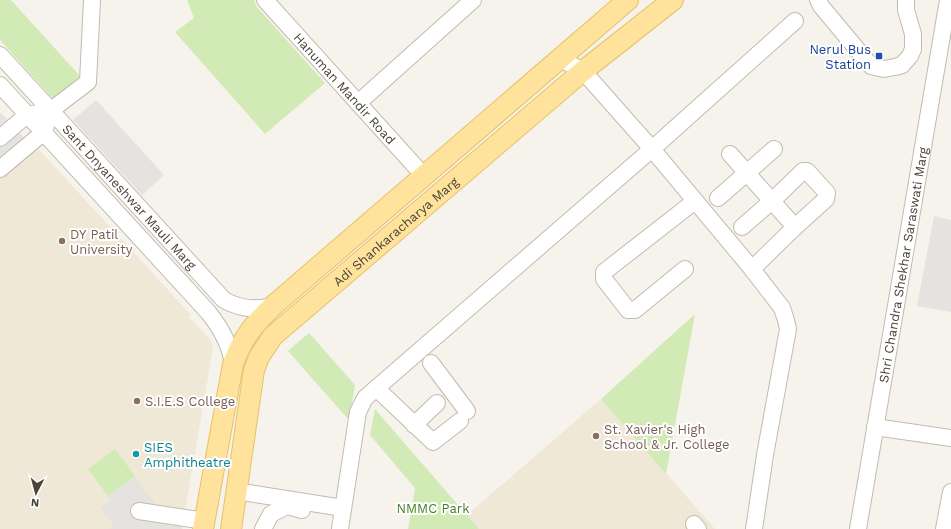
<svg xmlns="http://www.w3.org/2000/svg" width="951" height="529" font-family="'Work Sans',sans-serif">
  <style>
    .education { fill: #efe8d6 }
    .green { fill: #d2eab5 }
    .parking { fill: #e5e3e0 }
    .lines { fill: none; stroke-linecap: round; stroke-linejoin: round }
    .minor-casing { stroke: #c2bbae; stroke-width: 18 }
    .major-casing { stroke: #e6c16a; stroke-width: 22 }
    .minor { stroke: #fff; stroke-width: 16 }
    .major { stroke: #ffe39c; stroke-width: 20 }
    .transit-dot { fill: #1a4fb4; stroke: #fff; stroke-width: 1.5 }
    .education-dot { fill: #8d6e63; stroke: #fff; stroke-width: 1.5 }
    .culture-dot { fill: #0f9aa8; stroke: #fff; stroke-width: 1.5 }
    .labels { text-anchor: middle; dominant-baseline: central; stroke-width: 4; stroke-linejoin: round; paint-order: stroke }
    .transit-label { font-size: 13px; fill: #164399; stroke: #fff; text-anchor: end }
    .street-label { font-size: 13px; fill: #4b4439; stroke: #fff }
    .education-label { font-size: 13px; fill: #785e54; stroke: #fff; text-anchor: start }
    .culture-label { font-size: 13px; fill: #0d838f; stroke: #fff; text-anchor: start }
    .park-label { font-size: 13px; fill: #4a7f2a; stroke: #fff }
  </style>
  <rect width="100%" height="100%" fill="#f6f3ec"/>
  <g class="education">
    <polygon points="33,143 191,315 189,317 209,338 212,343 213,348 182,529 0,529 0,168"/>
    <polygon points="601,399 715,529 479,529 467,515"/>
  </g>
  <g class="green">
    <polygon points="0,0 11,0 80,76 54,100 0,40"/>
    <polygon points="187,0 254,0 256,6 325,83 265,134 175,32 194,18"/>
    <polygon points="695,314 666,474 601,399"/>
    <polygon points="309,333 355,385 349,420 288,351"/>
    <polygon points="375,409 386,422 479,529 408,529 415,488 370,435"/>
    <polygon points="115,449 135,476 108,496 88,469"/>
  </g>
  <g class="parking">
    <polygon points="96,100 164,175 142,195 73,120"/>
    <polygon points="0,112 30,144 0,169"/>
    <polygon points="934,216 951,220 951,312 917,306"/>
    <polygon points="135,476 155,504 185,509 182,529 110,529 114,526 101,508 111,500 108,496"/>
  </g>
  <g class="lines">
    <defs>
      <g id="minor">
        <path id="s1" d="M265,0L424,176"/>
        <polyline points="818,0 821,6 871,66 884,69 895,67 902,65 910,56 913,49 913,34 906,10 906,0"/>
        <path id="s2" d="M0,55L224,300C240,309 256,311 274,305"/>
        <polyline points="561,59 583,71 652,149 795,21"/>
        <path d="M0,85L208,312C221,328 230,344 233,364"/>
        <polyline points="358,103 473,0"/>
        <polyline points="0,138 27,115 50,111 88,82 92,0"/>
        <polyline points="730,154 795,227 752,269"/>
        <polyline points="0,169 44,132 47,122"/>
        <polyline points="718,198 774,149"/>
        <polyline points="742,227 772,201 803,171 807,171 827,193 826,199 795,227"/>
        <polyline points="685,269 635,310 628,310 604,279 604,272 695,201"/>
        <polyline points="431,363 467,411"/>
        <polyline points="376,388 433,442 460,421"/>
        <polyline points="414,425 437,403"/>
        <polyline points="875,427 951,438"/>
        <polyline points="236,491 343,508"/>
        <polyline points="139,511 205,521"/>
        <polyline points="694,524 698,529"/>
        <polyline points="263,529 271,514 287,506 302,510"/>
        <polyline points="340,529 358,412 365,398 652,149 752,269 782,308 786,320 788,329 765,455 754,529"/>
        <path id="s3" d="M858,529L948,0"/>
        <polyline points="944,529 951,492"/>
      </g>
      <g id="major">
        <path d="M203,529L233,364C243,337 253,325 274,305L628,0"/>
        <path id="s4" d="M231,529L254,370L259,357L273,336L583,71L673,0"/>
      </g>
    </defs>
    <use href="#minor" class="minor-casing"/>
    <use href="#major" class="major-casing"/>
    <use href="#minor" class="minor"/>
    <use href="#major" class="major"/>
  </g>
  <rect class="transit-dot" x="875" y="52" width="8" height="8" rx="2"/>
  <g class="education-dot">
    <circle cx="62" cy="241" r="4"/>
    <circle cx="137" cy="401" r="4"/>
    <circle cx="596" cy="436" r="4"/>
  </g>
  <circle class="culture-dot" cx="136" cy="454" r="4"/>
  <g class="labels">
    <g class="transit-label">
      <text x="871" y="49">Nerul Bus<tspan x="871" dy="15">Station</tspan></text>
    </g>
    <g class="street-label">
      <text stroke="none"><textPath href="#s1" startOffset="119">Hanuman Mandir Road</textPath></text>
      <text stroke="none"><textPath href="#s2" startOffset="192">Sant Dnyaneshwar Mauli Marg</textPath></text>
      <text stroke="none"><textPath href="#s4" startOffset="361">Adi Shankaracharya Marg</textPath></text>
      <text stroke="none"><textPath href="#s3" startOffset="268">Shri Chandra Shekhar Saraswati Marg</textPath></text>
    </g>
    <g class="education-label">
      <text x="70" y="234">DY Patil<tspan x="70" dy="15">University</tspan></text>
      <text x="145" y="401">S.I.E.S College</text>
      <text x="604" y="429">St. Xavier's High<tspan x="604" dy="15">School &amp; Jr. College</tspan></text>
    </g>
    <g class="culture-label">
      <text x="144" y="447">SIES<tspan x="144" dy="15">Amphitheatre</tspan></text>
    </g>
    <g class="park-label">
      <text x="433" y="508">NMMC Park</text>
    </g>
  </g>
  <g transform="translate(36 493) rotate(186)" stroke="#ffffff" stroke-width="3" paint-order="stroke">
  <path d="M0-3L7 15L0 10L-7 15Z" fill="#4b4439"/>
  <text y="-6" font-size="11" font-weight="bold" text-anchor="middle" fill="#4b4439">N</text>
  </g>
</svg>
